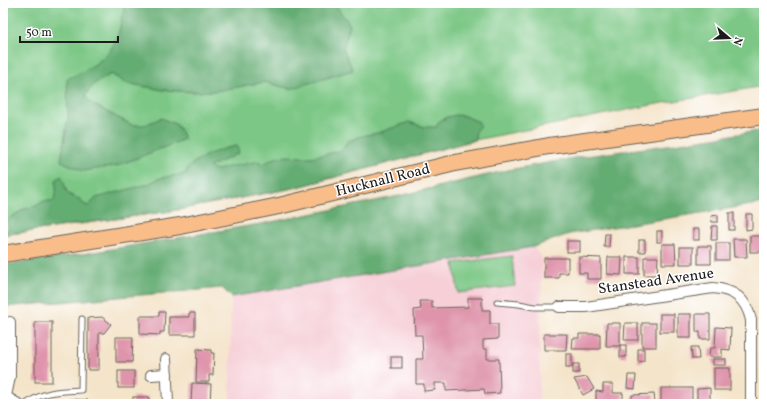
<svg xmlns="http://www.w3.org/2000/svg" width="767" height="407" font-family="Vollkorn,serif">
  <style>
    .built { fill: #f6cfd7 }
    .green { fill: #7bc785; stroke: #4c7250 }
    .forest { fill: #64ac72; stroke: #406447 }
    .building { fill: #df94ac }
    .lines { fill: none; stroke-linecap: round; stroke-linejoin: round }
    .lane-casing { stroke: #686259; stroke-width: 7 }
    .street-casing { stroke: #686259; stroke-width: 12 }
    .primary-casing { stroke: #686259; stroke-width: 18 }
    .lane { stroke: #fff; stroke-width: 5 }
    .street { stroke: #fff; stroke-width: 10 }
    .primary { stroke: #f8bd89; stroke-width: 16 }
    .labels { text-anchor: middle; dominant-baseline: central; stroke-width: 3; stroke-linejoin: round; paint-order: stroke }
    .street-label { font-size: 15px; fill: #1c1c1c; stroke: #fff }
  </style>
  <rect width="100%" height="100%" fill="#fff"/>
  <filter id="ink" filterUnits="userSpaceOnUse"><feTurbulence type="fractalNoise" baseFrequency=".025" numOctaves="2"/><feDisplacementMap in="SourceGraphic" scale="8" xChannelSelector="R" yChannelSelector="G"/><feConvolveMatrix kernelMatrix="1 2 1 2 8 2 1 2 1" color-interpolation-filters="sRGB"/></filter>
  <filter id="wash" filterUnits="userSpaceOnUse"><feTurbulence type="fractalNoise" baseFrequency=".012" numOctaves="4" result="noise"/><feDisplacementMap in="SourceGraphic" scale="16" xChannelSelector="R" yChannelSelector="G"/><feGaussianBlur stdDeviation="0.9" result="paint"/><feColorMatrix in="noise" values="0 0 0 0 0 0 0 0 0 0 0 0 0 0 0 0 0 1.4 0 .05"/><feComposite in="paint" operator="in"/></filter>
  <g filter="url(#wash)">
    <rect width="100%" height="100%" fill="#f4e4ca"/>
    <polygon class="built" points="533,247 542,258 539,404 230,404 231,297"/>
    <g class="green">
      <polygon points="3,3 764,3 764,86 657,104 475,140 294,188 171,211 3,235"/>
      <polygon points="512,256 515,286 458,293 454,263"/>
    </g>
    <g class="forest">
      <path d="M125,3H327L337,7L350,25L343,49L353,70L290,89L265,82L216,91L192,92L162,90L126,83L111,74L94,84L85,96L92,104L132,125H145L161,118L177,125L185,139L117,166L83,171L61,161L68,117L67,79C86,70 106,61 115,42C120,34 122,13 125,3Z"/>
      <path d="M456,115L465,116L479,122L480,126L476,130L475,140L294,188L171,211L3,235V232L9,229L7,220L24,209L36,206L43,201H53L56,192V180L61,176C69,190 61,193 80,199L82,203L88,206L96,198L148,184L160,178L185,174C186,172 188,168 190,166C200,156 223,148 237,146L239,153L209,167L218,170C231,165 245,165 258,161L264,164C284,150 295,160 316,156C325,155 333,152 341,150L348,141L362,136L381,132L409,122L425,127H437L438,122L447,117Z"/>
      <polygon points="764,130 764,203 569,234 533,247 231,297 222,288 3,307 3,265 88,253 266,223 399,196 508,170 579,157 667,145"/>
    </g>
    <g id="blocks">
      <g class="building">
        <rect x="729" y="213" width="5" height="17"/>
        <polygon points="746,214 752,214 752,229 746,230"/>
        <polygon points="718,215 718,222 712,222 711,216"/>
        <polygon points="712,226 717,226 717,240 711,240"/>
        <rect x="693" y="229" width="6" height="11"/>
        <rect x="657" y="231" width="5" height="11"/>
        <polygon points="605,234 610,234 609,247 604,247"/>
        <rect x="750" y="236" width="14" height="16"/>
        <polygon points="733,239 746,239 747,257 734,257"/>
        <rect x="639" y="240" width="6" height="12"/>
        <rect x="567" y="241" width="13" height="11"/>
        <rect x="716" y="243" width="13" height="17"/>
        <polygon points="662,244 675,244 676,264 662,264"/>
        <rect x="698" y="246" width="13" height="18"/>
        <rect x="680" y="247" width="13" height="17"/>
        <polygon points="579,257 601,258 601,279 587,279 587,273 579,273"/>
        <polygon points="608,257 622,257 621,275 607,274"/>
        <rect x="626" y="257" width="13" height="17"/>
        <polygon points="644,257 658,257 657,275 644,275"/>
        <polygon points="544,258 568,258 568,273 559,273 559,278 544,278"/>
        <polygon points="468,298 482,298 482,310 490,310 490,324 498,324 498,339 483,340 483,349 487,349 487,359 499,359 500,393 485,394 484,389 446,391 446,383 435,383 435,390 424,391 424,384 416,384 416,359 423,359 422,335 415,335 414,310 421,309 420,301 432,301 432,308 468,307"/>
        <polygon points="159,312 165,312 164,332 160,332 160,335 140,334 140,316 159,316"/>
        <polygon points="189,313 195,313 195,335 169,335 169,317 189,317"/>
        <rect x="660" y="314" width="14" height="18"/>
        <rect x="678" y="314" width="13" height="24"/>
        <polygon points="696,314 710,314 710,339 700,339 700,332 696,332"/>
        <polygon points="102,317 111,324 104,333 99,333 99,370 88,370 88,318"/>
        <rect x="35" y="322" width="17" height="60"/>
        <polygon points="607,323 620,323 620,346 606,346"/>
        <polygon points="625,323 638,323 638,340 624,340"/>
        <rect x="642" y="323" width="14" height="24"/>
        <polygon points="716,327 731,328 730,350 722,349 722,357 709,357 710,348 715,348"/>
        <polygon points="544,334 567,334 566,350 544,350"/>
        <polygon points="579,334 600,334 600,349 572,349 573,338 579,338"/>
        <polygon points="116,337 133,337 132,362 116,362"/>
        <rect x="620" y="345" width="6" height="12"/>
        <polygon points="691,347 698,347 699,359 692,359"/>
        <polygon points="197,349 211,350 211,353 214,353 213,375 209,375 209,382 196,382"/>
        <polygon points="638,349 644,349 644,361 638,362"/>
        <rect x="566" y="354" width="6" height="13"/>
        <rect x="391" y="357" width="11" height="11"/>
        <rect x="713" y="359" width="13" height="6"/>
        <rect x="573" y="364" width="6" height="9"/>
        <rect x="714" y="368" width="16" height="22"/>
        <rect x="118" y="371" width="16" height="17"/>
        <polygon points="628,375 636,375 635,389 627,388"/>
        <polygon points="587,377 594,389 583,395 574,379"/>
        <polygon points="192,383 211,384 210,404 191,404"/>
        <polygon points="603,384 613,384 613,393 623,393 623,404 596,404 596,391 603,392"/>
        <rect x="661" y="388" width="31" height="16"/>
        <polygon points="710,388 710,404 697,404 697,389"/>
        <polygon points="654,394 655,404 632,404 632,395"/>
        <rect x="133" y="397" width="16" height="7"/>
        <polygon points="70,399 88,400 87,404 70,404"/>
      </g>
    </g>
  </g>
  <g filter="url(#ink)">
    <use href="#blocks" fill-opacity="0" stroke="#686259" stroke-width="1"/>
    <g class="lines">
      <defs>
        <g id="lane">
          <polyline points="497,302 519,304 535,307 559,307"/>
          <path d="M26,404C43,391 61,391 81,390L82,319"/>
        </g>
        <g id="street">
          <path d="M559,307H586L713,288C735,290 746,299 751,320V404"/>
          <polyline points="166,359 168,404"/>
          <polyline points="151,375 167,374"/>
          <polyline points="3,395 18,404"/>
          <polyline points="6,396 10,377 10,322"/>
        </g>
        <polyline id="primary" points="3,254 180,226 279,206 455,163 549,146 764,116"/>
      </defs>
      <use href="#lane" class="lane-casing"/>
      <use href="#street" class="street-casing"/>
      <use href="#primary" class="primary-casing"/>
      <use href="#lane" class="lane"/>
      <use href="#street" class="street"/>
      <use href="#primary" class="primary"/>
    </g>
  </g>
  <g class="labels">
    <g class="street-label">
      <text transform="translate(383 181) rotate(-14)">Hucknall Road</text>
      <text transform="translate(656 282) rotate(-8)">Stanstead Avenue</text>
    </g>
  </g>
  <rect width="767" height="407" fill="none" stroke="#fff" stroke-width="16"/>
  <g transform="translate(729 38) rotate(109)" stroke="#ffffff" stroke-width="3" paint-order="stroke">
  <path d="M0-3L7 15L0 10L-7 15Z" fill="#1c1c1c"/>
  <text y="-6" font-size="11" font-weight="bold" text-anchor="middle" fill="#1c1c1c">N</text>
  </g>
  <path d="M20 36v6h98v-6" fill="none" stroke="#1c1c1c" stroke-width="2"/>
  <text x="26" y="36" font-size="12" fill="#1c1c1c" stroke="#ffffff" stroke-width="3" paint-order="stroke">50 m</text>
</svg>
